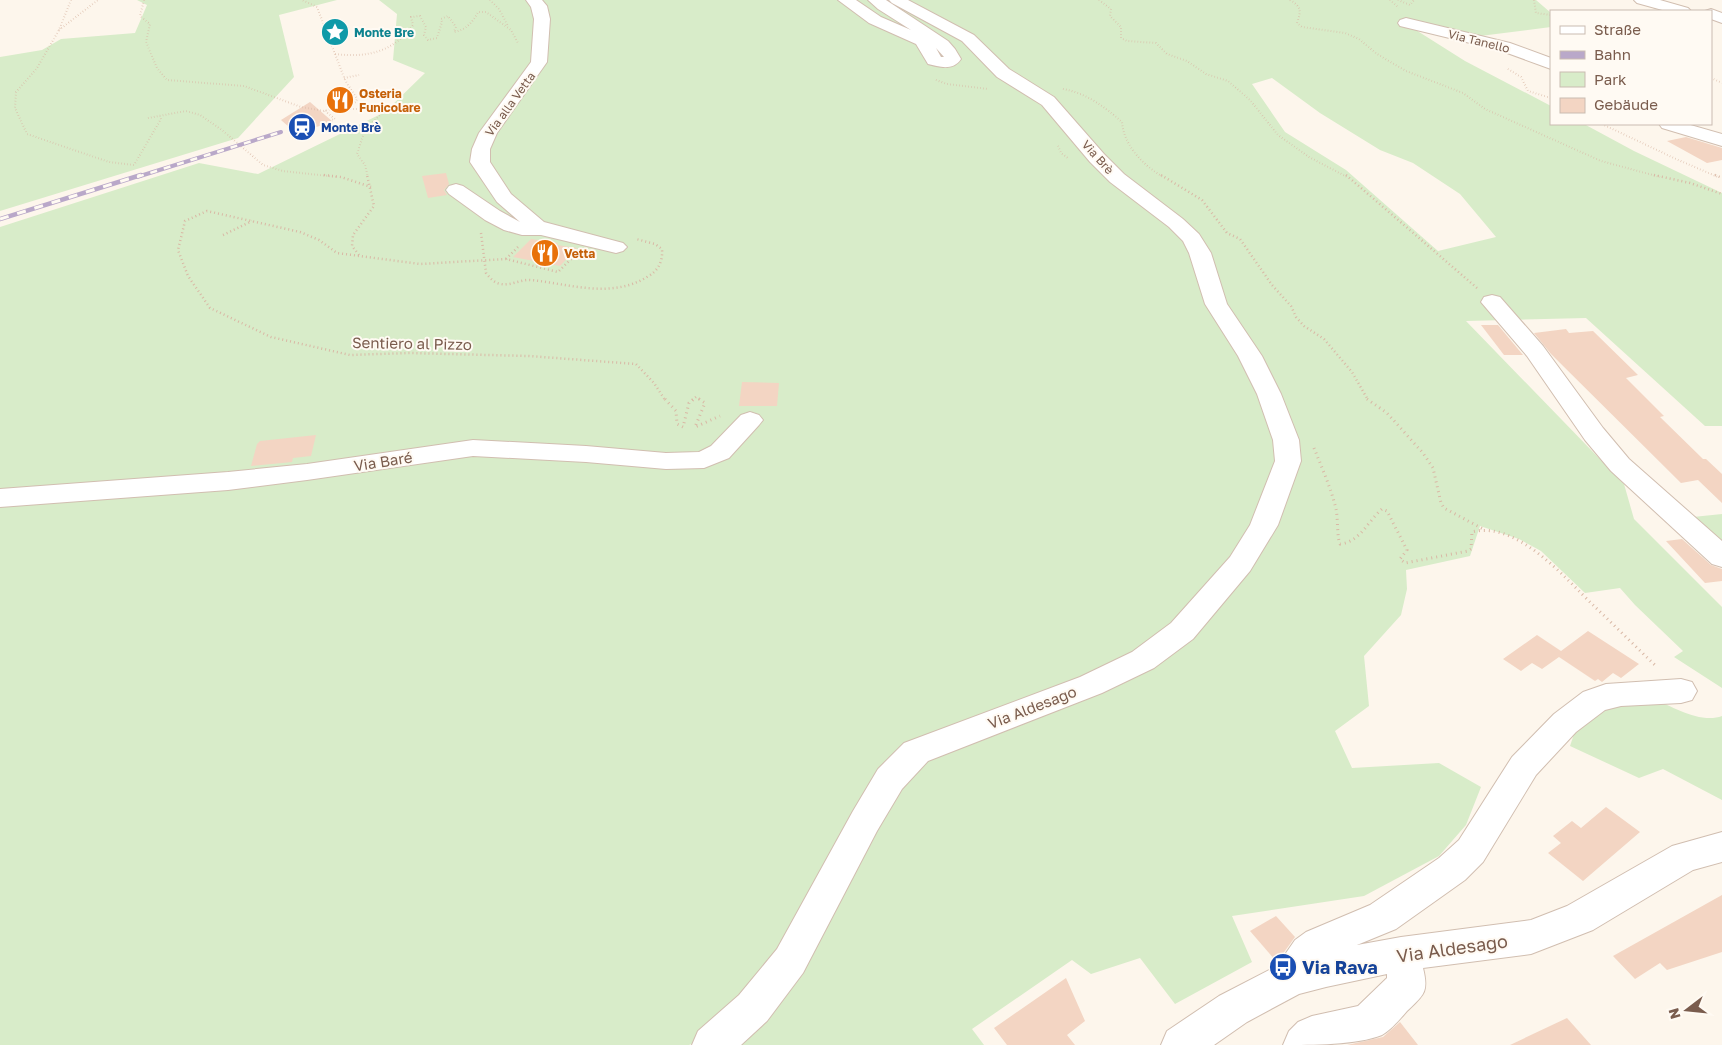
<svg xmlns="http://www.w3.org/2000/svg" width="1722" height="1045" font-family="'Golos Text',sans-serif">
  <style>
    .green { fill: #d8ecc9; fill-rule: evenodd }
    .building { fill: #f3d5c3 }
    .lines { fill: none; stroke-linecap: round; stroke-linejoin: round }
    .minor-casing { stroke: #d1beb0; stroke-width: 2 }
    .path-far2 { stroke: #d9b8a5; stroke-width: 2; stroke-dasharray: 0.5 2.5; stroke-linecap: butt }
    .path-far1 { stroke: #d9b8a5; stroke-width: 2.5; stroke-dasharray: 1 3; stroke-linecap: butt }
    .path { stroke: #d9b8a5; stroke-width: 3; stroke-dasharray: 1 4; stroke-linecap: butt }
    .minor { fill: #fff; fill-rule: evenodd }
    .rail-far1-casing { stroke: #b9a8c9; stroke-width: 4 }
    .rail-casing { stroke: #b9a8c9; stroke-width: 4.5 }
    .rail-far1 { stroke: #fffaf3; stroke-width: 2.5; stroke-dasharray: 7; stroke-linecap: butt }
    .rail { stroke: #fffaf3; stroke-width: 3; stroke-dasharray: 9; stroke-linecap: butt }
    .labels { text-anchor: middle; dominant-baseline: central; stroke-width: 4; stroke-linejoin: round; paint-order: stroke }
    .far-culture-label { font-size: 12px; font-weight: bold; fill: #0d838f; stroke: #fffaf3; text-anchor: start }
    .far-street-label { font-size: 12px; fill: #7a5c4d; stroke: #fffaf3 }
    .far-food-label { font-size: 12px; font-weight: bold; fill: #c56008; stroke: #fffaf3; text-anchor: start }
    .far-transit-label { font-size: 12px; font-weight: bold; fill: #164399; stroke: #fffaf3; text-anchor: start }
    .street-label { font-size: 15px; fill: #7a5c4d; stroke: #fffaf3 }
    .near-street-label { font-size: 18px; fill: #7a5c4d; stroke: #fffaf3 }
    .near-transit-label { font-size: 18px; font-weight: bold; fill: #164399; stroke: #fffaf3; text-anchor: start }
  </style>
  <rect width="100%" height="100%" fill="#fdf6ec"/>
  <g class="green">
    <polygon points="137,0 337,0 279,15 294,77 238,138 0,211 0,57 42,50 61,39 135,33 147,5"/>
    <path d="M379,0H1536L1551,13V27L1472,37L1400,20L1465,61L1551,106V124H1584L1634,151L1722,193V426H1705L1586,318L1466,321L1624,484L1634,519L1722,607V688L1674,657L1683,651L1635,605L1620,588L1585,593L1541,551L1519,539L1480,526L1470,556L1406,570L1407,589L1401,615L1364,656L1369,706L1335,731L1352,768L1439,763L1481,787L1466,825L1439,856L1364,896L1232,916L1252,962L1175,1004L1140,958L1091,974L1072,960L972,1029L984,1045H698L696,1042L689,1045H0V227L199,163L258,174L385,112L425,73L393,60L397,14ZM1272,78L1320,113L1380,150L1413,163L1460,194L1496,237L1438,251L1346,170L1285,132L1252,84Z"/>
    <polygon points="1722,514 1722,543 1693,517"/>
    <path d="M1654,699C1673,707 1701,724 1722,716V800L1663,769L1639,778L1570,746L1575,731L1602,708Z"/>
  </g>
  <g class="building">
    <polygon points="310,102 333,122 296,133 281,120"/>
    <polygon points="1686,137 1722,148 1722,160 1707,163 1667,141"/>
    <polygon points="446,173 449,184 444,190 447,195 428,198 422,176"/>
    <polygon points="531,239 558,243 557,245 577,248 560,266 513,257"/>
    <polygon points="1481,325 1498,325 1523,355 1504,355"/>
    <polygon points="1566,329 1569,333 1593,331 1638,375 1626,378 1664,416 1660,417 1703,459 1706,459 1722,474 1722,503 1698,480 1681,483 1551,354 1534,333"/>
    <polygon points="742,382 779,383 777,406 739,406"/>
    <polygon points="316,435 311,456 293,458 292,462 251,466 257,444 260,441"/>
    <polygon points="1682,539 1711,565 1722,569 1722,581 1705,583 1666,541"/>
    <polygon points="1588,631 1639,664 1621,678 1613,673 1602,682 1598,679 1595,681 1559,657 1542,669 1532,663 1521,671 1503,659 1537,635 1561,651"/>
    <polygon points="1606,807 1640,832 1583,881 1548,853 1561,843 1553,836 1572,821 1581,828"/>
    <polygon points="1722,895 1722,952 1667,970 1660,963 1635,979 1613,956"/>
    <polygon points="1276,916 1295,937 1282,955 1275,960 1250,931"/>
    <polygon points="1066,978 1085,1021 1067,1035 1075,1045 1007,1045 994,1028"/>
    <polygon points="1567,1018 1591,1045 1510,1045"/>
    <polygon points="1400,1022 1418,1045 1347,1045 1383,1037"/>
  </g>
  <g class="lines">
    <defs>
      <g id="minor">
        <polygon points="526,0 542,0 547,6 550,19 547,62 497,133 490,149 490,162 511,194 544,222 623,243 627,247 623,251 616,253 541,235 522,235 504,230 485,220 449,194 446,190 449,186 456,184 463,186 500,211 520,222 497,202 470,162 472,149 479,133 531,62 534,19 531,7"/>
        <path d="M838,0H856L881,17L911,30L878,9L868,0H886L948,41L955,49L961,59C953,71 940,67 928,64L916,44L869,23ZM936,48L944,57H941Z"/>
        <polygon points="889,0 908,0 974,35 1009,69 1054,97 1104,154 1124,174 1183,219 1199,234 1211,253 1227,304 1262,356 1281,394 1299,440 1301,461 1278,525 1250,571 1193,639 1154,668 1102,693 928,761 902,789 877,831 803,973 767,1021 741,1045 692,1045 698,1031 739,995 777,949 853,811 878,769 904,743 1080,677 1132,652 1171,623 1230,557 1250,525 1275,461 1273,440 1257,394 1238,356 1205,304 1189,253 1183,241 1169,227 1110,182 1090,162 1042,105 997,77 962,41 892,3"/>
        <polygon points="1634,0 1660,0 1688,8 1691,11 1666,11 1637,3"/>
        <polygon points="1711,9 1722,13 1722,23 1711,19 1711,11 1705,11"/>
        <polygon points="1406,18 1510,43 1551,58 1551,69 1499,50 1400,26 1398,23 1400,20"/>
        <polygon points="1659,124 1687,124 1722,134 1722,146 1662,128"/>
        <polygon points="1492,295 1500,297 1543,346 1603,428 1629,459 1722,541 1722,567 1712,564 1611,471 1585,440 1527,356 1481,302 1484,297"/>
        <polygon points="750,412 759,415 763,420 759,425 729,458 704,468 666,469 586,462 473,456 307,480 228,490 0,507 0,489 228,472 307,464 473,440 586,446 666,453 699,452 711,446 741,415"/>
        <path d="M1681,679L1692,682L1697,691L1692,700L1681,703L1621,706L1605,710L1576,732L1536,775L1483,862L1465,880L1396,929L1357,945L1401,937L1531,920L1567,906L1672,846L1722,832V862L1693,870L1593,930L1531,954L1423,968C1429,992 1424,995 1407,1011C1400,1019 1391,1030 1382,1035C1357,1045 1312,1045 1283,1045L1289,1031L1298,1022L1312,1016L1358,1006L1387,978V974L1326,987L1299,994L1247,1022L1214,1045H1161L1167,1031L1219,996L1277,966L1295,940L1306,932L1370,905L1439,858L1459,840L1512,757L1554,714L1583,692L1606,684Z"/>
      </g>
    </defs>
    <use href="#minor" class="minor-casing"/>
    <g class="path-far2">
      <polyline points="71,0 59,30 37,68 16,92 15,108 27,134 109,162 134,165 161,119 160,116"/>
      <polyline points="144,0 140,16 150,24 146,42 157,68 167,80 244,86 301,107 324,111 356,102 357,99 345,80 317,7 302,0"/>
      <polyline points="490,0 499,9 508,26"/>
      <polyline points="1099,0 1111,9 1110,16 1121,27 1121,38 1127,41 1156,43 1167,54 1187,61 1206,74 1228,81 1250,100 1278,135 1309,157 1347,177"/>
      <path d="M1290,0C1302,7 1301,11 1297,23L1302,27L1345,33L1359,39L1377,54L1406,71L1463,93L1485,109L1601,161L1660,177"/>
      <polyline points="1390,0 1399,8"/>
      <polyline points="1398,0 1410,5 1414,0"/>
      <polyline points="1534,0 1536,13 1551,15"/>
      <polyline points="59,30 98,0"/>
      <path d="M335,54C367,58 394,52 413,25L411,17L420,16L426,27L424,35L428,40L437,38L442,22L441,19L448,16L456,27L454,32C466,30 473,22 478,12H486L511,30L518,43"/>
      <polyline points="1508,69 1521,77 1528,91 1551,98"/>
      <polyline points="344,78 359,75"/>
      <polyline points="1711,78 1722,83"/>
      <polyline points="936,80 947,84 988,89"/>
      <path d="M1063,89C1086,93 1105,107 1122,122C1124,146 1143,165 1163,177"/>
      <polyline points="338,109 380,109 383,112 365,130 357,154 365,165 368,177"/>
      <polyline points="325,111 335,119 331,120"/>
      <polyline points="148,118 186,111 200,115 222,130 263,165 283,171 337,177"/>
      <polyline points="1602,124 1676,159 1718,177"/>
      <polyline points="1058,146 1061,153 1068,158"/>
    </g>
    <g class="path-far1">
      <polyline points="324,175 341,177 371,187"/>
      <polyline points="1161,175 1202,200 1227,233 1240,239 1272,285 1291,306 1296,317 1304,326 1324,339 1352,372 1368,400"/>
      <polyline points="1346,175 1477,288"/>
      <polyline points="1654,175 1690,183 1722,194"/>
      <polyline points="1715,175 1722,178"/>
      <path d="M481,233L486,273C490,278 494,283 501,284C511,286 521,279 531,280C570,284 611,299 647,277C658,271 663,262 662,249L655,244L636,239"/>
      <polyline points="223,235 252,221"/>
      <polyline points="359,255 352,246 353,235 374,206 367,175"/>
      <polyline points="574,256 558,272 506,259 420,264 337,253 319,240 300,232 207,211 185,221 178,250 188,276 210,308 271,337 350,355 409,353 529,356 636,364 654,383 665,400"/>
      <polyline points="506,259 518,247"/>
      <polyline points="692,400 696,397 701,400"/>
    </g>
    <g class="path">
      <polyline points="665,399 676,411 677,424 683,427 689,403 694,399"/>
      <polyline points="699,399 705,403 695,427 720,416"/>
      <polyline points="1367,399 1387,413 1423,453 1433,468 1441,503 1444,508 1483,529"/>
      <path d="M1314,448C1322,468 1331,488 1336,509C1338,518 1337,538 1340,544C1360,542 1368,521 1382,509L1387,511L1407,550L1400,559L1405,563L1468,551L1471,549L1472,532C1517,520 1565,578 1594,606C1615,626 1636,647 1657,667"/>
    </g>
    <use href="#minor" class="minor"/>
    <defs>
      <polyline id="rail-far1" points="137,177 281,132"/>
      <polyline id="rail" points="0,219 141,175"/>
    </defs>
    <use href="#rail-far1" class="rail-far1-casing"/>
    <use href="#rail" class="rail-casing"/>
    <use href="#rail-far1" class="rail-far1"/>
    <use href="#rail" class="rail"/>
  </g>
  <defs>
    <symbol id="sight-disc" viewBox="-11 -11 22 22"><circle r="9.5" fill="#0f9aa8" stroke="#fffaf3"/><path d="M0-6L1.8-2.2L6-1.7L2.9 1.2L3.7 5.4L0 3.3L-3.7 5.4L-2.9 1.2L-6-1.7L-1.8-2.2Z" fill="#fff"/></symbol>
    <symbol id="restaurant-disc" viewBox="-11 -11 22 22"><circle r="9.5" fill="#e8710a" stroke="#fffaf3"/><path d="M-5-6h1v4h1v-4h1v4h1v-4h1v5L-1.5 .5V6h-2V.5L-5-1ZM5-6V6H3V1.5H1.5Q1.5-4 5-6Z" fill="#fff"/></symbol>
    <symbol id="station-disc" viewBox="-11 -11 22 22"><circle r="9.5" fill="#1a4fb4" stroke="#fffaf3"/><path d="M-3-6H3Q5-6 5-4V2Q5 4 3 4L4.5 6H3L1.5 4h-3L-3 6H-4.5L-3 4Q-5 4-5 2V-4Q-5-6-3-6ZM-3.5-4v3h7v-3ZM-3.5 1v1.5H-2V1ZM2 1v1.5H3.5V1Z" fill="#fff"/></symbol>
    <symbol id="bus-disc" viewBox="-11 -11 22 22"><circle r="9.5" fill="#1a4fb4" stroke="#fffaf3"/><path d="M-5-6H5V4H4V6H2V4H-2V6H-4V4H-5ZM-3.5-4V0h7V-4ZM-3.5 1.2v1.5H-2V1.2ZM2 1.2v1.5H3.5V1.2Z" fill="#fff"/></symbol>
  </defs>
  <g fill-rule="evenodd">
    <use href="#sight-disc" x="319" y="16" width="32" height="32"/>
    <use href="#restaurant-disc" x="324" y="84" width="32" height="32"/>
    <use href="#station-disc" x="286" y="111" width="32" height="32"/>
    <use href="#restaurant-disc" x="529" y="237" width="32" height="32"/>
    <use href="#bus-disc" x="1267" y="951" width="32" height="32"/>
  </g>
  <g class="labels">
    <g class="far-culture-label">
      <text x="354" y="32">Monte Bre</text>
    </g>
    <g class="far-street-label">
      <text transform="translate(1479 41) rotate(14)">Via Tanello</text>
      <text transform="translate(510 104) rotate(-54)">Via alla Vetta</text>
      <text transform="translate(1098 157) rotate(48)">Via Brè</text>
    </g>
    <g class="far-food-label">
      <text x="359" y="93">Osteria<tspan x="359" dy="14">Funicolare</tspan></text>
      <text x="564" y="253">Vetta</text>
    </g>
    <g class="far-transit-label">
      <text x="321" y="127">Monte Brè</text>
    </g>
    <g class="street-label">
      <text transform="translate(412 343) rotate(1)">Sentiero al Pizzo</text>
      <text transform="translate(383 461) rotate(-9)">Via Baré</text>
      <text transform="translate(1032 707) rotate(-21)">Via Aldesago</text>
    </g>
    <g class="near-street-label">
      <text transform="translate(1452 948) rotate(-8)">Via Aldesago</text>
    </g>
    <g class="near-transit-label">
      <text x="1302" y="967">Via Rava</text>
    </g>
  </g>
  <rect x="1550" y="10" width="162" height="115" fill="#fffaf3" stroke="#cabbb1"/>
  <rect x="1560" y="26" width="25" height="8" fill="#ffffff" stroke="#cabbb1"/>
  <text x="1594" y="35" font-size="15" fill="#7a5c4d">Straße</text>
  <rect x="1560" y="51" width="25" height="8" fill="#b9a8c9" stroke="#cabbb1"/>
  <text x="1594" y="60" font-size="15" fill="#7a5c4d">Bahn</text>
  <rect x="1560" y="72" width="25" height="15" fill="#d8ecc9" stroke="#cabbb1"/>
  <text x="1594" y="85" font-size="15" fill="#7a5c4d">Park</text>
  <rect x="1560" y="98" width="25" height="15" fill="#f3d5c3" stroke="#cabbb1"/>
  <text x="1594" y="110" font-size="15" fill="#7a5c4d">Gebäude</text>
  <g transform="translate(1687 1010) rotate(254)" stroke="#fffaf3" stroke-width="4" paint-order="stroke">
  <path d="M0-4L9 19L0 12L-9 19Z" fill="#7a5c4d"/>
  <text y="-8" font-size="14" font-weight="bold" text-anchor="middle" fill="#7a5c4d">N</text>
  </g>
</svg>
